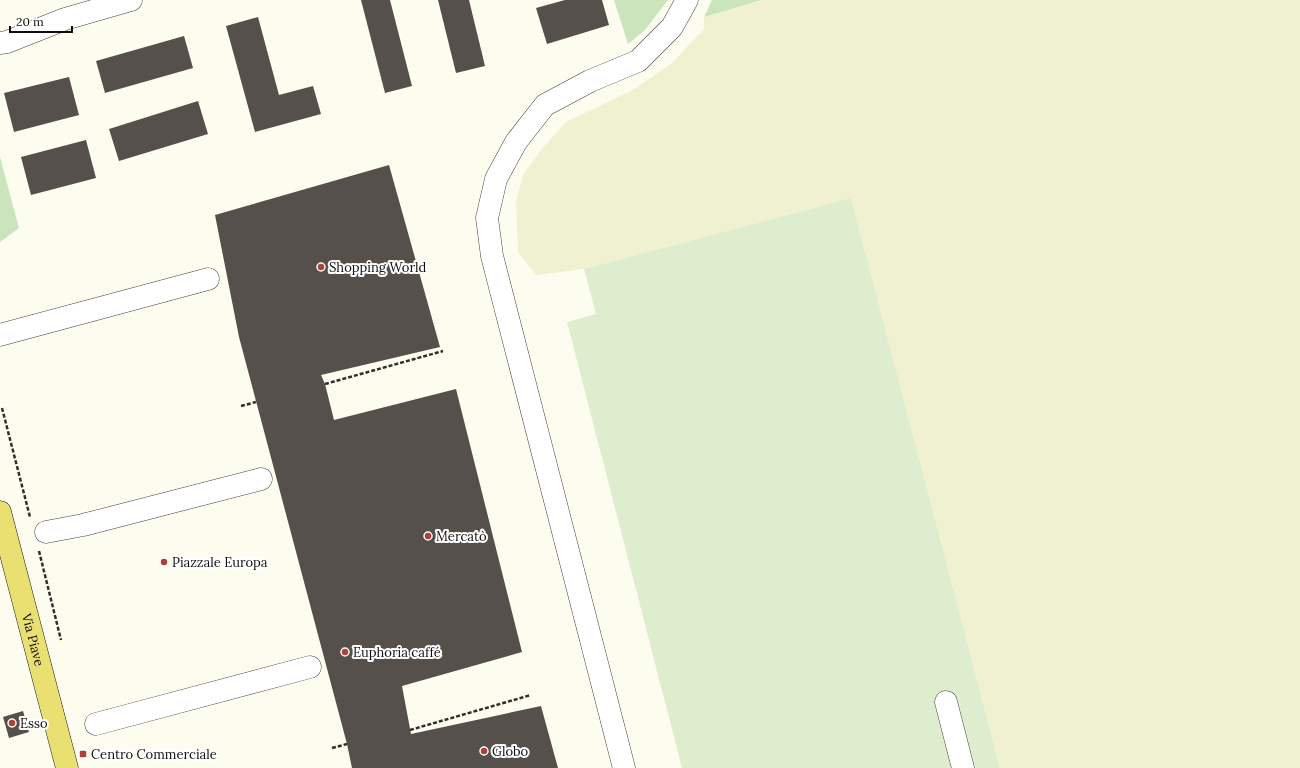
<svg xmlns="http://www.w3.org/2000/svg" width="1300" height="768" font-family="Lora,serif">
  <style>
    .farmland { fill: #eff1d1 }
    .green { fill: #cbe4bc }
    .pitch { fill: #ddedcd }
    .building { fill: #55504b }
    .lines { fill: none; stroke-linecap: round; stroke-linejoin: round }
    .minor-casing { stroke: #404040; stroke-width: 23 }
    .major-casing { stroke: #1e1e1e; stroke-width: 23 }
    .path { stroke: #2f2f2f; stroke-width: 2.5; stroke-dasharray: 4 2; stroke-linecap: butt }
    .minor { stroke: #fff; stroke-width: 22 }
    .major { stroke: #eae072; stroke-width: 22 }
    .poi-dot { fill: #af4134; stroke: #fff; stroke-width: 1.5 }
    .labels { text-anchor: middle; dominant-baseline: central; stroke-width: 4; stroke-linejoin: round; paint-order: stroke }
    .poi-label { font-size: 13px; fill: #0d0d0d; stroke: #fff; text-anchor: start }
    .street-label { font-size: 13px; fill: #0d0d0d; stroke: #fff }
  </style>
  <rect width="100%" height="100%" fill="#fdfdef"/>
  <polygon class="farmland" points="764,0 1300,0 1300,768 1000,768 851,198 584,269 536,275 518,252 516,203 523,175 541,150 566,122 633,90 672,63 704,29 704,17"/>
  <g class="green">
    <polygon points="614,0 668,0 645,30 628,44"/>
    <polygon points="712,0 762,0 704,17"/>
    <polygon points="0,157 19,228 0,242"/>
  </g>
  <polygon class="pitch" points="851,198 1000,768 682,768 567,322 596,314 584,269"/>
  <g class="building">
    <polygon points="361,0 390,0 412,86 385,93"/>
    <polygon points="438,0 469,0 485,66 456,73"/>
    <polygon points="565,0 602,0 609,25 547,44 536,8"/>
    <polygon points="258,17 279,95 313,86 321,114 255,132 226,26"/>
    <polygon points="184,36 193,68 105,93 96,61"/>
    <polygon points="69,77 79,115 14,132 4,93"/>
    <polygon points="198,101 208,134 119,161 109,129"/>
    <polygon points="86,140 96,178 31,195 21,157"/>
    <polygon points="389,165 440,347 321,375 325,384 334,420 456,389 522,652 402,686 411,734 541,706 558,768 352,768 347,744 239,337 215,215"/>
    <polygon points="23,711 29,732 9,738 3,717"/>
  </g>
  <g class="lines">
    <defs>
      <g id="minor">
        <polyline points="0,43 7,42 65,19 131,0"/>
        <polyline points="0,335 208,279"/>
        <polyline points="46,532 83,525 261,479"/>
        <polyline points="946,702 963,768"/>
        <polyline points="96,724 310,667"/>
        <polyline points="624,768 492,256 487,218 496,179 516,142 545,105 590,81 638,61 672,27 687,0"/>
      </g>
      <g id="major">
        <path id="s1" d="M0,512L67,768"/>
      </g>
    </defs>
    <use href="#minor" class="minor-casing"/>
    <use href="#major" class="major-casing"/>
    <g class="path">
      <polyline points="325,384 443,351"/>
      <polyline points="241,406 256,402"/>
      <polyline points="2,408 30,517"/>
      <polyline points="39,551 61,640"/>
      <polyline points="410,730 531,695"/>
      <polyline points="332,748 347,744"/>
    </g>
    <use href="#minor" class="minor"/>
    <use href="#major" class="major"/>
  </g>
  <g class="poi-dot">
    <circle cx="321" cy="267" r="4"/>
    <circle cx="428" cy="536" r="4"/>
    <circle cx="164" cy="562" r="4"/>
    <circle cx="345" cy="652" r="4"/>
    <circle cx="12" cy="723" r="4"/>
    <circle cx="484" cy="751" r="4"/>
    <rect x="79" y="750" width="8" height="8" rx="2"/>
  </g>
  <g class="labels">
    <g class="poi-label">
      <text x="329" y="267">Shopping World</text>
      <text x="436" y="536">Mercatò</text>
      <text x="172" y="562">Piazzale Europa</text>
      <text x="353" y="652">Euphoria caffé</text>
      <text x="20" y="723">Esso</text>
      <text x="492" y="751">Globo</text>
      <text x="91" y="754">Centro Commerciale</text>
    </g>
    <g class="street-label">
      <text stroke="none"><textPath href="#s1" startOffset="132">Via Piave</textPath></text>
    </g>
  </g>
  <path d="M10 26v6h62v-6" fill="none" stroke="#0d0d0d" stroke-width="2"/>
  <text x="16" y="26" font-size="12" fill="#0d0d0d" stroke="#ffffff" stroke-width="3" paint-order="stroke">20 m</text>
</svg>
